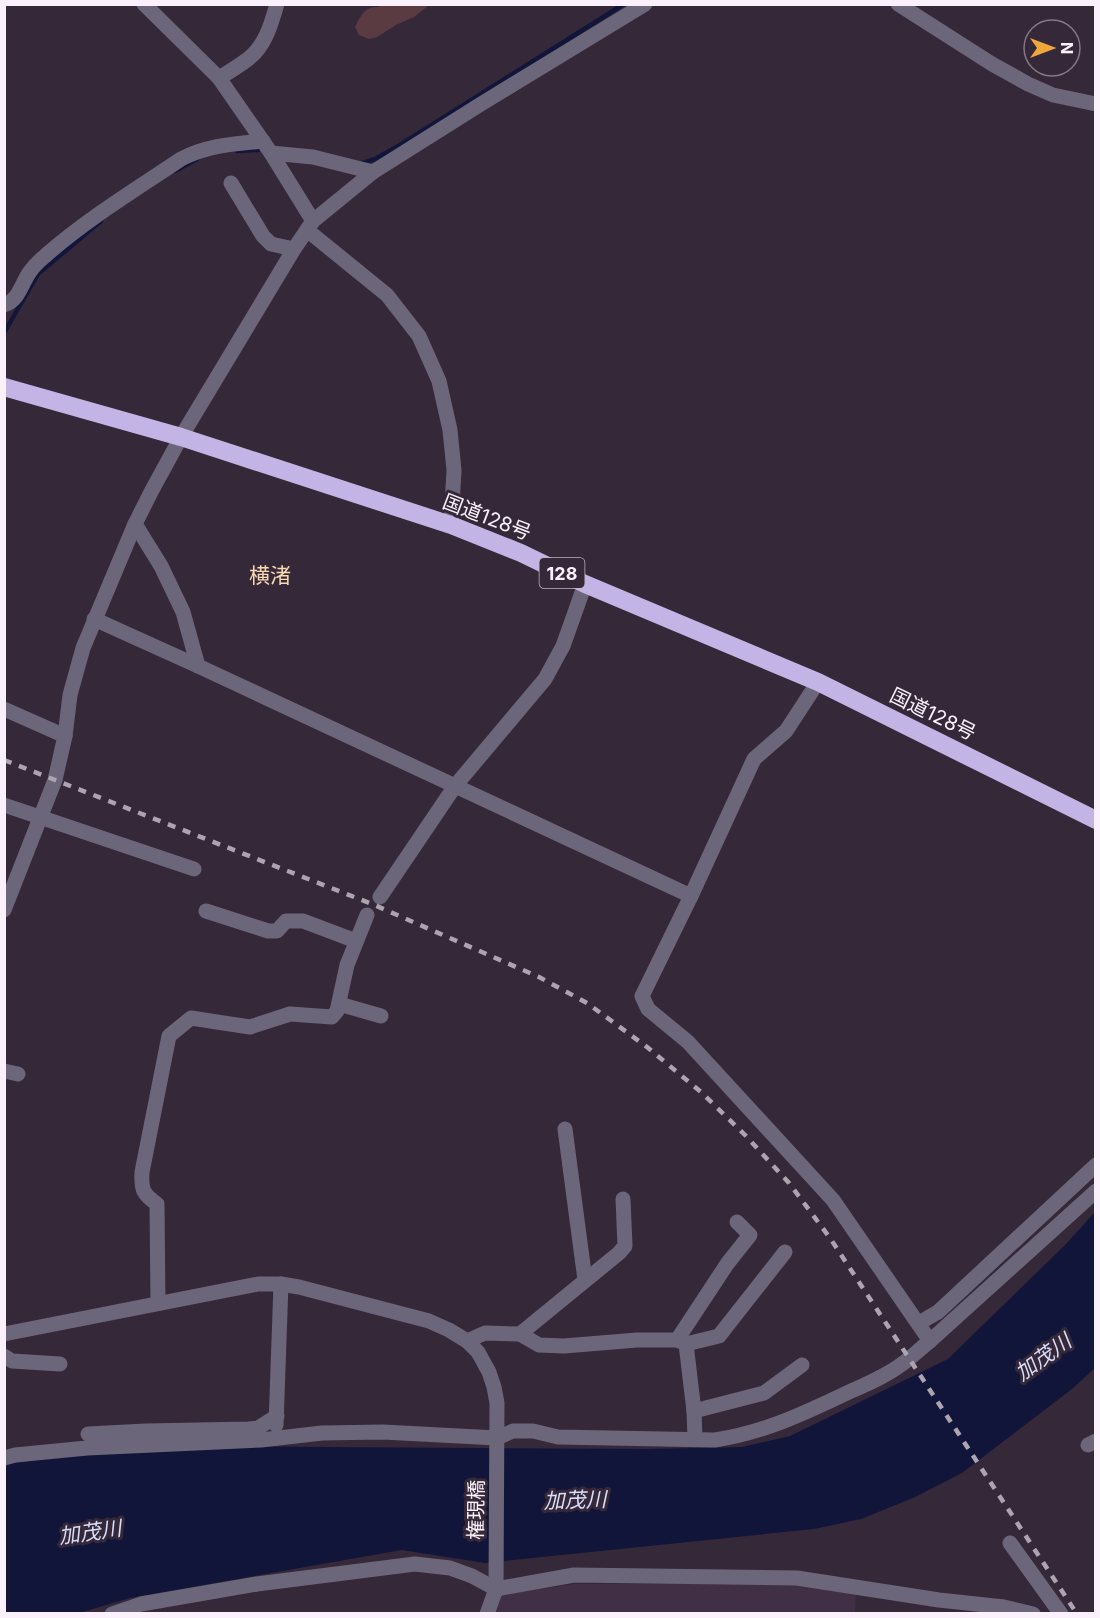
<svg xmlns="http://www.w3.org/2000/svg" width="1100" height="1618" font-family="Inter,'Noto Sans JP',sans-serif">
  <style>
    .built { fill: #413045 }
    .green { fill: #5a3b42 }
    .water { fill: #12153a }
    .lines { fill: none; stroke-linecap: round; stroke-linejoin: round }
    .stream { stroke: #12153a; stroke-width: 4.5 }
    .minor { stroke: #6c667a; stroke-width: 15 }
    .highway { stroke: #c2b4e5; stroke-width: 18 }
    .rail { stroke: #aea4b1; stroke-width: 4.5; stroke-dasharray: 8 8; stroke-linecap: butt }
    .labels { text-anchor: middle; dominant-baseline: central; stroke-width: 6; stroke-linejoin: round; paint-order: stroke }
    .shield { fill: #352838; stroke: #bfb5c1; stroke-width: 1.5 }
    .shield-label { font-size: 18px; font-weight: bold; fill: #faf1fc }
    .street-label { font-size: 20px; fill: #faf1fc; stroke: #352838 }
    .neighbourhood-label { font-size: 21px; fill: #f8d9b3; stroke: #352838 }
    .water-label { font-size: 21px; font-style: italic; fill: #d7defa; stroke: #352838 }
  </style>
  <rect width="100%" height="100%" fill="#352838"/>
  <polygon class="built" points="792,1583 856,1592 855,1613 494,1614 501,1595 574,1584"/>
  <path class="green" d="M385,4H429V5L414,17L396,25L377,37L369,39L359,35L355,27C358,21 362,12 368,9C374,6 379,8 385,4Z"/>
  <polygon class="water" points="1095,1212 1095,1368 1072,1389 962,1473 913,1498 861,1519 814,1529 485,1563 402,1550 130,1598 79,1613 5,1614 5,1466 14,1463 153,1446 649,1449 742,1447 790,1436 948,1359 1066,1244"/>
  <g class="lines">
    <g class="stream">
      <polyline points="237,151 258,150"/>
      <polyline points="360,164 375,159 400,145 624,4"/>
      <polyline points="175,171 197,159"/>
      <polyline points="4,333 38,274 101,221"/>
    </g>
    <g class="minor">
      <polyline points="144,4 219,78 271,153 313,221"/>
      <polyline points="898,4 992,64 1028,84 1053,95 1096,104"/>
      <path d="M219,78C229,72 239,66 248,59C265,46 271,25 277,4"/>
      <polyline points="271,153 313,157 373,172"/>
      <polyline points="231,183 263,236 271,244 294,249"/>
      <polyline points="307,230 387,295 419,336 439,381 450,430 454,470 451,525"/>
      <path d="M4,305C19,300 21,285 29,273C33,267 39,261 45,256C87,219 135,190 181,159C207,145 234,144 263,141"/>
      <polyline points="135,524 161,566 183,612 198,666"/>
      <polyline points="94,619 198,666 691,896"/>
      <polyline points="818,682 786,731 754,759 691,896 642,996 648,1009 688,1042 833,1200 930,1341"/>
      <polyline points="4,709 65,736"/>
      <polyline points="4,805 194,869"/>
      <polyline points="380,897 455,786 545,679 563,646 585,584"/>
      <polyline points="4,910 55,780 65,736 70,695 83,648 135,524 151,492 181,437 294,249 313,221 373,172 481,104 645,4"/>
      <polyline points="206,911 268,931 277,931 286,921 303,921 356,941"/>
      <polyline points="339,1004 381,1016"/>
      <polyline points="4,1071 18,1074"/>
      <polyline points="565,1129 585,1280"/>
      <path d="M158,1303L157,1204C143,1194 141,1190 142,1172L169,1036L191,1018L250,1027L290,1014L332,1017L337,1011L347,965L367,915"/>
      <polyline points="919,1323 938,1312 1096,1165"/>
      <polyline points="4,1334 258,1284 281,1284 299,1287 429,1321 449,1330 467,1341 478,1352 489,1372 494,1387 497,1403 496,1589 487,1614"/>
      <polyline points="520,1334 539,1345 564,1346 637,1340 677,1340 686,1344 719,1336 785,1252"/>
      <polyline points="677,1340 727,1264 750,1235 737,1222"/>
      <polyline points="467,1341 485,1333 520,1334 619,1253 625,1246 623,1199"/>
      <polyline points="686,1344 694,1411 695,1439"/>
      <polyline points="4,1356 12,1361 60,1364"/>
      <polyline points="694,1411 764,1393 802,1365"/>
      <polyline points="276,1425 281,1284"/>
      <polyline points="88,1434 146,1431 249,1429 258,1428 277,1416"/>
      <polyline points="1088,1445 1096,1441"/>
      <path d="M4,1458L15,1455L87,1448L261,1440L322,1433L383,1432L497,1438L513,1431H533L558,1437L715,1440C763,1433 805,1413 849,1392C867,1384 886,1376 902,1364C912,1357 921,1348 930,1341L1096,1191"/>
      <polyline points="1010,1543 1061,1614"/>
      <polyline points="112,1614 141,1604 257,1584 415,1564 450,1568 472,1576 496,1589 574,1575 797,1578 939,1600 1004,1607 1033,1614"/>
    </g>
    <polyline class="highway" points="4,387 181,437 451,525 521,553 585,584 818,682 1096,820"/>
    <polyline class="rail" points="4,760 372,904 539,977 587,1003 647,1047 701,1092 746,1136 789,1183 830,1238 1077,1614"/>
  </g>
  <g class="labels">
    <rect class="shield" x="539.5" y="558" width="45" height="30" rx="4.5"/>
    <g class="shield-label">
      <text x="562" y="573">128</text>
    </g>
    <g class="street-label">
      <text transform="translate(487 517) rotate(21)">国道128号</text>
      <text transform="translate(933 714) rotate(26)">国道128号</text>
      <text transform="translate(476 1510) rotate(-89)">権現橋</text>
    </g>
    <g class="neighbourhood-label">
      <text x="270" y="575">横渚</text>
    </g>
    <g class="water-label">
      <text transform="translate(1043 1357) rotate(-36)">加茂川</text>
      <text transform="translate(575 1500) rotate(-2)">加茂川</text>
      <text transform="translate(90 1532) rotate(-8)">加茂川</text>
    </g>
  </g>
  <rect width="1100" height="1618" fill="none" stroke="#faf1fc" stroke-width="12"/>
  <g transform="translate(1052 48) rotate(90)"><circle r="28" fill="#352838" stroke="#847886" stroke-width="1.5"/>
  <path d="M0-4.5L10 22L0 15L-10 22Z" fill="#efa73d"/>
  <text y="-9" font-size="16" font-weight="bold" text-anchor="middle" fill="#faf1fc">N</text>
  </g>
</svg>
